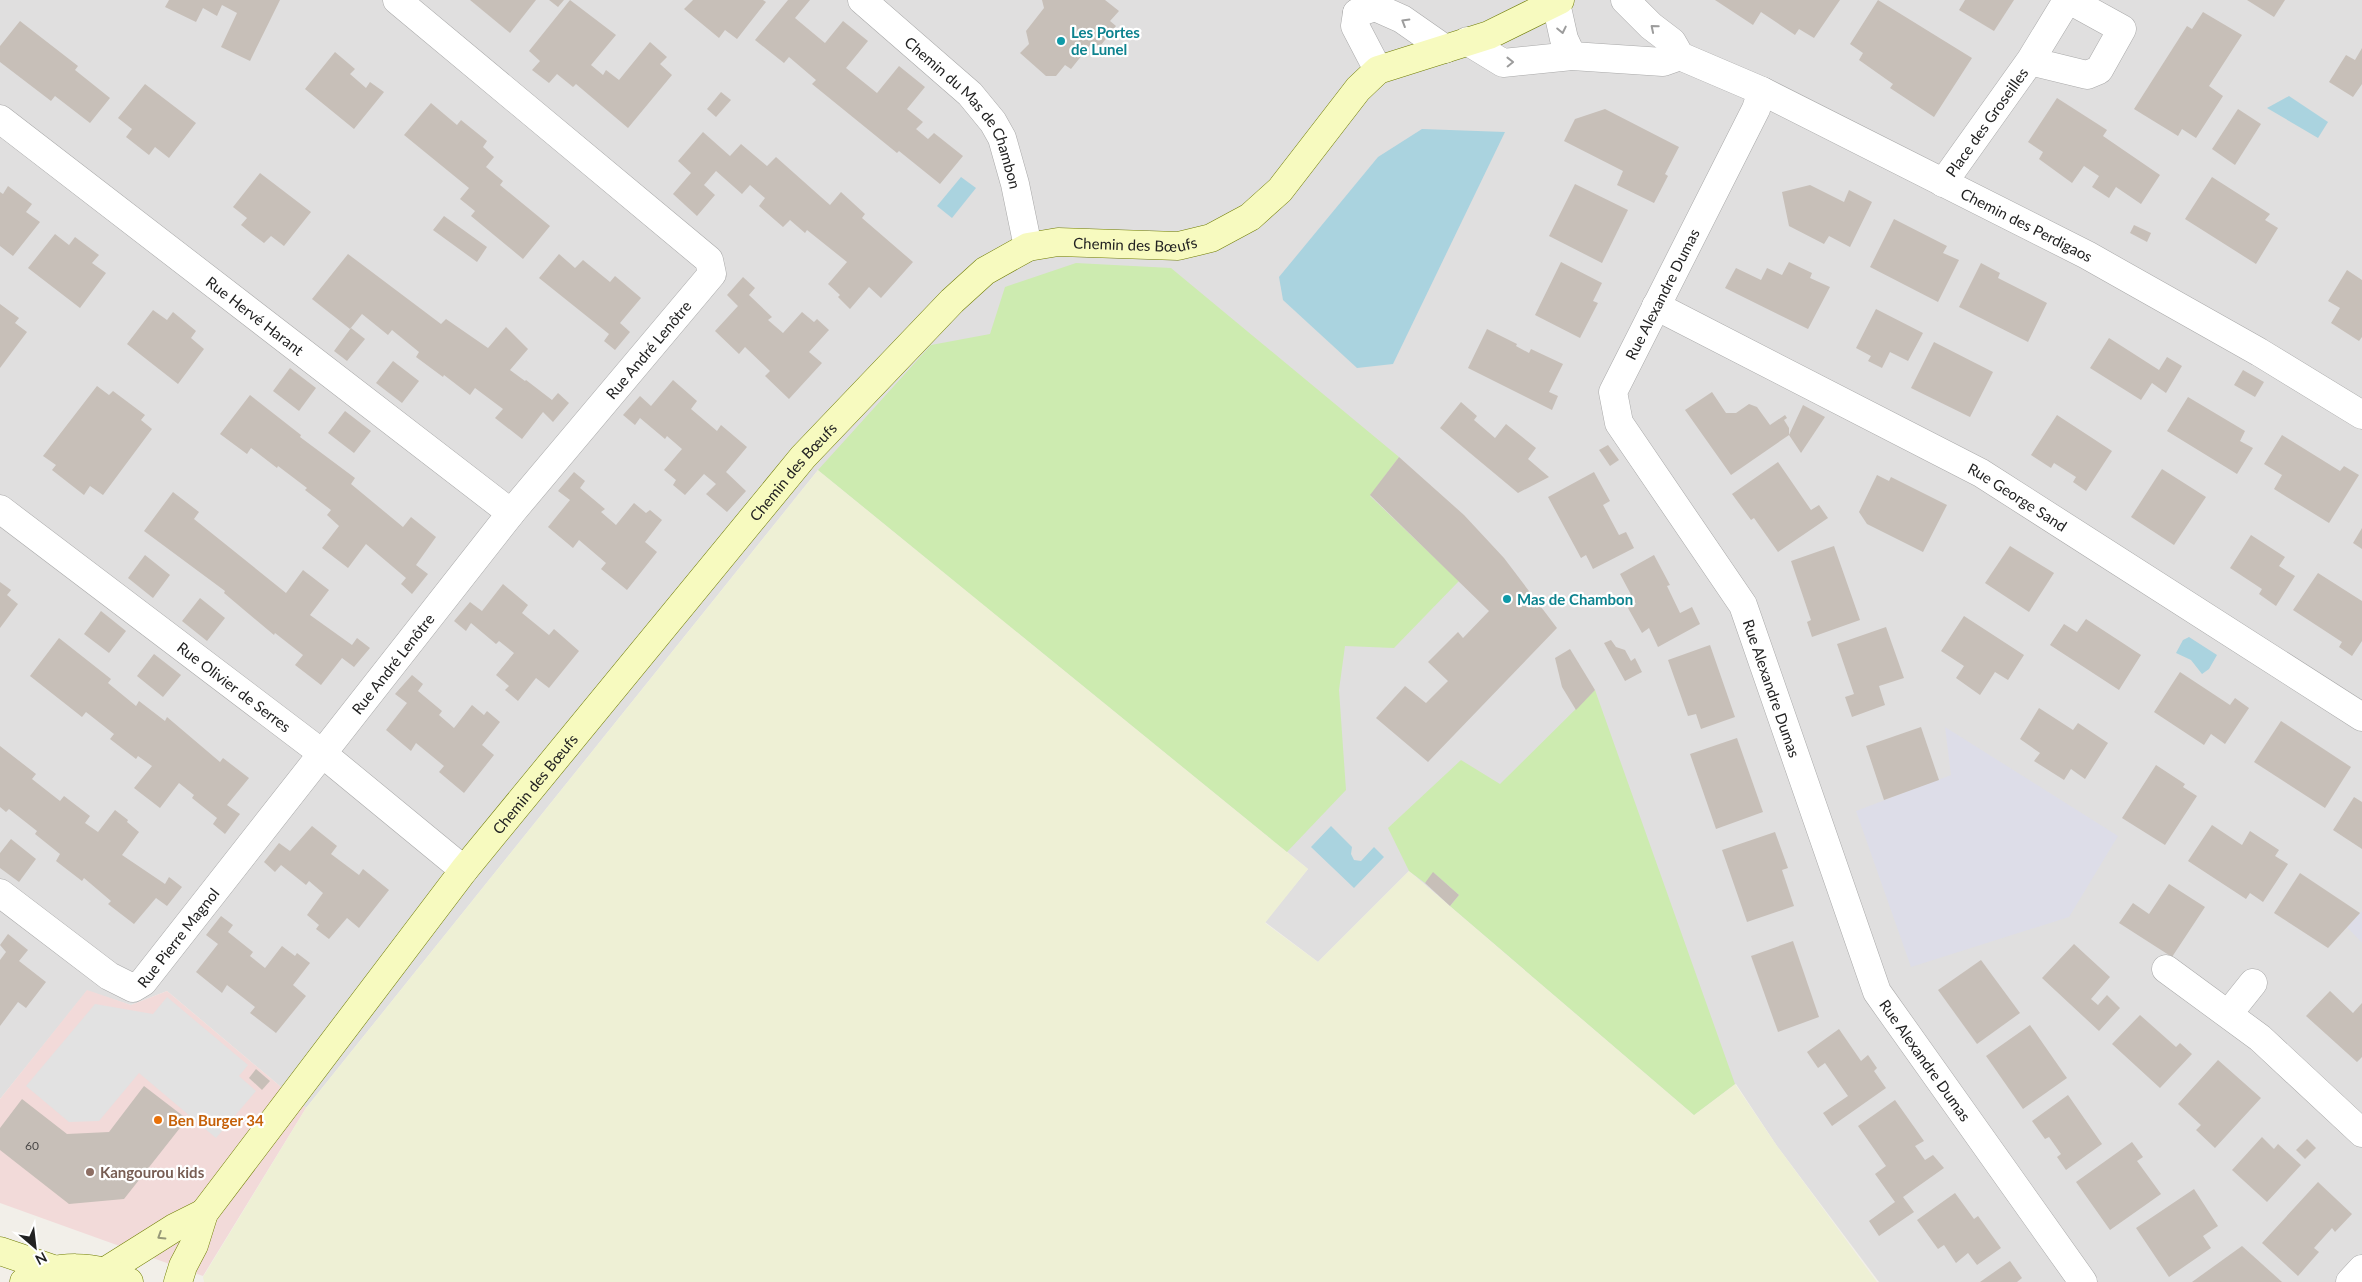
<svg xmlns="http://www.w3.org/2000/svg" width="2362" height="1282" font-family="Lato,sans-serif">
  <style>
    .residential { fill: #e0dfdf }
    .commercial { fill: #f2dad9 }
    .farmland { fill: #eef0d5 }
    .grass { fill: #cdebb0 }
    .parking { fill: #e2e2e2 }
    .plaza { fill: #dddde8 }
    .water { fill: #aad3df }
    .building { fill: #c7bfb8 }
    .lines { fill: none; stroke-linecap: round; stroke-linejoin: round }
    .street-casing { stroke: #a9a9a9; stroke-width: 29 }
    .secondary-casing { stroke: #707d05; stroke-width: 29 }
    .street { stroke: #fff; stroke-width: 28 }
    .secondary { stroke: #f7fabf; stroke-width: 28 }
    .oneway { stroke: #9c9c9c }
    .oneway2 { stroke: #979978 }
    .culture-dot { fill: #0f9aa8; stroke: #fff; stroke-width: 2 }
    .food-dot { fill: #e8710a; stroke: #fff; stroke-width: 2 }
    .education-dot { fill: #8d6e63; stroke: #fff; stroke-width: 2 }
    .labels { text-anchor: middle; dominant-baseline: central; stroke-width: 4.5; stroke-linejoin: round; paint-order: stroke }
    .number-label { font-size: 12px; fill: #4b4948 }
    .culture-label { font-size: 15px; font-weight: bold; fill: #0d838f; stroke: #fff; text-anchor: start }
    .street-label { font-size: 15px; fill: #222; stroke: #fff }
    .food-label { font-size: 15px; font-weight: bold; fill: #c56008; stroke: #fff; text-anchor: start }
    .education-label { font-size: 15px; font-weight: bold; fill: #785e54; stroke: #fff; text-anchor: start }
  </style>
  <rect width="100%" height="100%" fill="#f2efe9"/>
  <polygon class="residential" points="0,0 2362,0 2362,1282 1879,1282 1777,1146 1736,1084 1694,1115 1409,871 1318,962 1265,922 1308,869 818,470 306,1108 167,991 131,1005 87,991 0,1099"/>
  <polygon class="commercial" points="87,990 131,1005 167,991 306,1108 203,1276 0,1203 0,1099"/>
  <polygon class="farmland" points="818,470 1308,869 1265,923 1318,962 1409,871 1694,1115 1735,1084 1777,1146 1877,1282 204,1282 203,1277 306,1108"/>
  <g class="grass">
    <polygon points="1076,263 1171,268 1399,457 1370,496 1459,581 1394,648 1345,646 1339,690 1346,790 1287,852 818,470 931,345 990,334 1005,287"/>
    <polygon points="1595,690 1735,1084 1694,1115 1450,906 1459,895 1434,873 1425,883 1409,871 1388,828 1461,760 1500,784"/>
  </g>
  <polygon class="parking" points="167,997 248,1065 239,1076 256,1091 216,1138 139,1073 99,1121 69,1122 26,1086 95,1004 153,1014"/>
  <g class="plaza">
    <polygon points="1945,727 2118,836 2069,917 1911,967 1856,811 1951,775"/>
    <polygon points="2362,911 2362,943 2347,927"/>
  </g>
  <g class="water">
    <polygon points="2289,96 2328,122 2318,138 2267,108"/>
    <polygon points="1422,129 1505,132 1393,364 1357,368 1283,300 1279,277 1378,157"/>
    <polygon points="961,177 976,188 952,218 937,206"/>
    <polygon points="2189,637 2217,655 2209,669 2202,674 2191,660 2176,653 2183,640"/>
    <polygon points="1331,826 1352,847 1351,854 1354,860 1361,861 1374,847 1384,857 1354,888 1311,847"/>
  </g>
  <g class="building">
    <polygon points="169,0 280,0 250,61 221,47 237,13 222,5 217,16 203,8 196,22 165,7"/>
    <polygon points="470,0 536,0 510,33"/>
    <polygon points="549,0 564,0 558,7"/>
    <polygon points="570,0 616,35 591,65 603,75 606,70 619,80 650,42 667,57 660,64 672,75 628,128 576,84 573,87 557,74 549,83 532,70 540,61 529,51"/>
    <polygon points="693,0 763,0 766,2 737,39 725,30 719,38 684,9"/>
    <polygon points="788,0 810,0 795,18 825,43 843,21 868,41 846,68 877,93 899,66 925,87 907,109 923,122 916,129 928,139 934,133 963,156 940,184 899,151 897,153 812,84 816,80 789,57 784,63 755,40"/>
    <polygon points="1042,0 1105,0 1119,11 1110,21 1116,26 1101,45 1090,45 1071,69 1065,65 1056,76 1046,76 1020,53 1029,44 1026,31 1044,8"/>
    <polygon points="1715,0 1840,0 1814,38 1799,29 1795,35 1761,12 1753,25"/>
    <polygon points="1878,0 1972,58 1934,117 1890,88 1893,84 1859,60 1863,53 1850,44"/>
    <polygon points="1965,0 2014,0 1994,31 1959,10"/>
    <polygon points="2247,0 2285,0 2274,17"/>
    <polygon points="2203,12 2242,35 2209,86 2223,96 2196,138 2182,129 2178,136 2134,109 2187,26 2192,29"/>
    <polygon points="20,21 78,66 75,70 110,98 90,123 55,96 51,101 0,62 0,46"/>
    <polygon points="2362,48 2362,84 2353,97 2329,82 2346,55 2355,60"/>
    <polygon points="335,52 355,69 350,74 366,88 370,82 384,92 354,129 305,89"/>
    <polygon points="145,84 196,123 169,158 155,147 149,155 126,137 132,129 118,118"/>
    <polygon points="721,92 731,100 716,117 707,109"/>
    <polygon points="2057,98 2107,130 2103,136 2160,175 2141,204 2116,187 2109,198 2092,187 2099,176 2084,166 2072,183 2039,159 2043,152 2028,142"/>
    <polygon points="431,103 457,125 461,120 487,141 483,147 494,157 486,167 503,181 500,185 550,226 523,259 471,216 475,211 460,199 469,188 404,135"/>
    <polygon points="1605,109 1679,147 1665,174 1668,176 1654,203 1617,185 1623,171 1564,141 1575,119"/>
    <polygon points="2238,109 2261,124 2235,165 2212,149"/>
    <polygon points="703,132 730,156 741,144 767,166 776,157 830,205 841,192 865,214 862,218 913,262 881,298 869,287 850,309 838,297 840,295 828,284 847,262 807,230 805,233 790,220 783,227 759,206 765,198 750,185 742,194 716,171 704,185 715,195 697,216 673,194 691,173 678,161"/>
    <polygon points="260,173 311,212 284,246 271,236 264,243 252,234 241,225 247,218 233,207"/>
    <polygon points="2212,177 2270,214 2265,220 2278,228 2256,264 2185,219"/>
    <polygon points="1575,184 1628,210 1602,263 1549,236"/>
    <polygon points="1810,185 1844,202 1849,190 1872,202 1850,247 1829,236 1824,244 1789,226 1782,192"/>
    <polygon points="8,186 32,204 26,212 40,222 13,256 0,246 0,192 3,194"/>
    <polygon points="444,216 487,247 477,262 433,230"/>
    <polygon points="1894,219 1947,246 1943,253 1959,260 1938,302 1870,267"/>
    <polygon points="2134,225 2151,233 2147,242 2130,233"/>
    <polygon points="55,234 69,245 75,237 99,255 92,263 106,273 80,308 28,268"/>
    <polygon points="348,254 441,324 446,319 488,348 506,327 528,349 510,370 525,381 526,380 552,400 558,393 569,403 553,422 543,412 522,439 495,418 503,409 475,388 470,395 444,375 443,377 416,357 419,352 392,330 388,335 362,314 350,329 312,299"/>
    <polygon points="559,254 575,268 583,260 610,282 615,276 641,298 620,323 630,332 615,350 604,341 609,334 539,278"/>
    <polygon points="1561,262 1602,283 1593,301 1598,303 1580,338 1535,315"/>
    <polygon points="1789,262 1812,273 1810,278 1830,287 1808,329 1725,288 1736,268 1761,280 1767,268 1782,275"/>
    <polygon points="1981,263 2000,273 1998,278 2047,303 2028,342 1959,307"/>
    <polygon points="2347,270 2362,280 2362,337 2359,341 2331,323 2340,308 2328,301"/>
    <polygon points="743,277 755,288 749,295 772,317 768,320 783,333 802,312 814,322 817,319 829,330 809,352 822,363 789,399 765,376 770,371 745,347 739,354 715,331 738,306 727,295"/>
    <polygon points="0,304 19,318 15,323 27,332 0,368"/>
    <polygon points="1876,309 1923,333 1908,361 1890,352 1882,368 1868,361 1871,356 1856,348"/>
    <polygon points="153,310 167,320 173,312 196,331 191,338 204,349 178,384 127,344"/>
    <polygon points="351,328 365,339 347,361 334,351"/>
    <polygon points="1487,329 1517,344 1516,346 1529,353 1531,349 1563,364 1549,392 1558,396 1552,410 1468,368"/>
    <polygon points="2109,338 2159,370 2167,357 2182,366 2166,393 2152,383 2141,400 2090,368"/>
    <polygon points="1934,342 1993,372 1970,417 1911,388"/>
    <polygon points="393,361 419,381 402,403 376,383"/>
    <polygon points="290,368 316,388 299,411 273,391"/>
    <polygon points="2243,370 2264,382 2255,397 2234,385"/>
    <polygon points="673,380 697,401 691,409 717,431 721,425 747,447 726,472 746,491 727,512 706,494 716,484 704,474 685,495 673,485 676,480 664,470 682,449 667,436 665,439 640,418 635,425 623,415 640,396 651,406"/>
    <polygon points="97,386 109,395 113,391 145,415 141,420 152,429 103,495 90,486 84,495 52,470 56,465 43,456"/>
    <polygon points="1712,392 1726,413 1736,413 1749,404 1757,407 1770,425 1785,415 1787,418 1784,420 1789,428 1789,435 1731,475 1685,410"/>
    <polygon points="250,395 301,435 300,437 355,478 351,484 403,527 411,517 436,537 416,565 428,574 412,594 401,584 406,578 366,544 348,568 322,548 339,526 327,515 331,510 305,490 307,488 278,466 277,468 251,448 247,454 220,434"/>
    <polygon points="2188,397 2245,431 2240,441 2253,448 2237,474 2167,431"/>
    <polygon points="1461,402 1477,416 1474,420 1495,438 1506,424 1536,448 1528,459 1549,477 1518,493 1440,428"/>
    <polygon points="1803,405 1825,417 1801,453 1789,435"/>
    <polygon points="345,411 371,431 354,453 328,433"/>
    <polygon points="2057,415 2112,451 2086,491 2073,482 2076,477 2054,463 2051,468 2031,455"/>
    <polygon points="2282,435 2340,471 2344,466 2359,475 2329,523 2274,489 2282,475 2264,464"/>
    <polygon points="1608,445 1619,460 1610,466 1599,450"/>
    <polygon points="1399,457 1464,515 1504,558 1557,628 1428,762 1376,718 1405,686 1426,703 1448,681 1428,662 1458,632 1463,638 1489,611 1370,495"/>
    <polygon points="1778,462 1811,510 1819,505 1828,518 1778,552 1754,518 1751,520 1732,494"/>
    <polygon points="2162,469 2206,497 2174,545 2131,517"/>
    <polygon points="574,472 585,481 580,488 605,509 601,512 616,525 634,503 646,513 650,510 662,520 645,542 657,552 627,590 601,569 606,563 579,540 573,548 548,527 570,500 558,491"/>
    <polygon points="1594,472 1610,501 1603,505 1619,535 1626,532 1634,548 1593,569 1586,555 1581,558 1548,497"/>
    <polygon points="1877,475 1889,481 1891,477 1947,505 1923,552 1867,524 1859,512"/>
    <polygon points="173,492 199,512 194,519 286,593 303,570 329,590 310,615 352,645 357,638 370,648 354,667 342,658 321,685 295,665 303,655 275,633 274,635 224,593 225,591 144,531"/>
    <polygon points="2362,528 2362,549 2353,543"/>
    <polygon points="2251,535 2285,557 2279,566 2295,576 2276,606 2259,594 2262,589 2230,568"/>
    <polygon points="1834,546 1860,620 1812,637 1807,622 1811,620 1791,561"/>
    <polygon points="2010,546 2054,573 2029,612 1985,583"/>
    <polygon points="145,555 170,575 153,598 128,578"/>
    <polygon points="1654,555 1670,585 1667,586 1680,613 1692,607 1700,624 1658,647 1649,628 1642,633 1628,608 1636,604 1620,574"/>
    <polygon points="2318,573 2362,601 2362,641 2352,656 2339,647 2342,642 2293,610"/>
    <polygon points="0,582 11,590 7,595 18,604 0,628"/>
    <polygon points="503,584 528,605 522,613 549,635 554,629 579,651 549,688 536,678 518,701 505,690 509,686 496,675 514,653 499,641 496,644 471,623 466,631 454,621 470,602 482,611"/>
    <polygon points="200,598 225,618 207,641 182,621"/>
    <polygon points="101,611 126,631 109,653 84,634"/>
    <polygon points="1964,616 2024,655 2008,680 1995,672 1980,695 1956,678 1964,666 1941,651"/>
    <polygon points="2086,619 2141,655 2119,690 2050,645 2064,624 2077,632"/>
    <polygon points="1886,627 1904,678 1879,686 1885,705 1852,717 1845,697 1854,694 1837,644"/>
    <polygon points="59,638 111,679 108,683 136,706 139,701 165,721 167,717 220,762 223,758 249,778 227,805 240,814 225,834 213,824 217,818 192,798 194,795 179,783 160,808 134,788 152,766 138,756 136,759 110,739 114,734 86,712 82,717 30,676"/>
    <polygon points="1611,640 1616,647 1625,650 1631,661 1635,658 1642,672 1625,681 1604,643"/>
    <polygon points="1710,645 1735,717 1701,729 1696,714 1688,716 1668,660"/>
    <polygon points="1570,649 1595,690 1576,710 1562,687 1555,658"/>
    <polygon points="154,654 181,675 163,697 137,676"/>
    <polygon points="2180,672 2230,705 2235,698 2249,708 2225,744 2211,734 2204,745 2154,712"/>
    <polygon points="412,675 423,684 418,691 442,711 439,715 454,728 472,705 484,715 487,711 500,722 482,745 494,755 464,793 439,772 444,766 416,743 411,751 386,730 407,703 395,694"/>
    <polygon points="2039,708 2073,730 2078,723 2108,743 2085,779 2071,769 2064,780 2034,761 2040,753 2020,739"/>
    <polygon points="2281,721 2351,767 2325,808 2254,762"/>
    <polygon points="1921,727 1939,780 1884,800 1866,746"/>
    <polygon points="1737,738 1763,812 1716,829 1690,754"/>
    <polygon points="0,746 36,774 32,779 60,801 64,796 90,816 85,823 98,832 115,810 128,820 127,822 139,832 122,855 165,884 169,877 182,887 167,906 156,898 134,924 108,904 111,901 84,878 82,881 56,861 60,854 35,834 37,831 9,809 6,812 0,807"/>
    <polygon points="2156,765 2185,784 2183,787 2197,796 2165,845 2122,818"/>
    <polygon points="2354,797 2362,802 2362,849 2333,830"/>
    <polygon points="2212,825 2242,845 2250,831 2279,850 2275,856 2288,864 2263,902 2250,893 2246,899 2188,861"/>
    <polygon points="312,826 337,846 331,854 359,875 363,869 389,890 359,928 347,918 329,939 316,929 319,925 307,915 323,893 309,881 306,885 281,865 275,872 264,862 279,843 290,851"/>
    <polygon points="1775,832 1788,868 1782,870 1794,906 1747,922 1722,850"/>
    <polygon points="11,839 36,859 19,882 0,868 0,853"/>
    <polygon points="1433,872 1459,895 1450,906 1425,883"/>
    <polygon points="2300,873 2360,913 2328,948 2274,913"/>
    <polygon points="2169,884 2205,907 2172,957 2119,923 2133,903 2149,914"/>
    <polygon points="221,916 233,925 228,932 253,952 250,956 265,968 282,946 295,956 297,953 310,963 293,985 306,996 276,1033 250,1013 255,1007 227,985 222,993 196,972 218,944 206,935"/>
    <polygon points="8,934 28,950 19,961 46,982 26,1008 18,1002 0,1026 0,960 6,952 0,945"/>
    <polygon points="1793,941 1819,1017 1778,1032 1751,956"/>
    <polygon points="2074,944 2110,977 2091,999 2098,1005 2107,995 2120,1008 2099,1031 2042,978"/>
    <polygon points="1981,960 2020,1013 1977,1044 1938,990"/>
    <polygon points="2330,991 2353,1013 2362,1003 2362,1057 2357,1062 2306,1016"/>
    <polygon points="2140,1015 2176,1047 2180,1043 2192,1054 2160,1088 2112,1044"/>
    <polygon points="2030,1025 2067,1078 2023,1109 1986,1056"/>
    <polygon points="1839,1029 1861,1061 1868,1055 1877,1068 1874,1071 1886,1088 1832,1126 1823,1113 1848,1096 1825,1063 1818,1068 1807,1052"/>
    <polygon points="2218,1060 2261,1098 2215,1148 2196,1130 2201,1125 2178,1104"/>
    <polygon points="256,1069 270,1081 262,1090 249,1078"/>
    <polygon points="144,1086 187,1119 124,1199 69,1204 0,1150 0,1128 22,1099 67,1134 109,1132"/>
    <polygon points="2068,1095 2102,1144 2066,1170 2057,1157 2061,1154 2049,1137 2045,1139 2032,1121"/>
    <polygon points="1895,1100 1924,1141 1915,1146 1925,1160 1933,1155 1944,1168 1903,1197 1914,1212 1879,1236 1869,1221 1895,1202 1875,1174 1886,1166 1858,1126"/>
    <polygon points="2262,1137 2274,1149 2278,1144 2301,1165 2267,1202 2232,1170"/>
    <polygon points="2307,1139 2316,1148 2305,1159 2296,1150"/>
    <polygon points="2132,1142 2143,1157 2137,1161 2161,1194 2110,1230 2076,1182"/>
    <polygon points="2318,1182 2352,1214 2335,1232 2332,1228 2314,1248 2319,1252 2298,1276 2262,1243"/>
    <polygon points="2194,1189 2218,1226 2203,1236 2211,1248 2169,1277 2136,1228"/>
    <polygon points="1955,1193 1974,1219 1978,1216 2001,1248 1977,1265 1968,1253 1956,1263 1944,1245 1938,1249 1917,1220"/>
    <polygon points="2242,1246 2282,1282 2192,1282"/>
    <polygon points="2010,1261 2022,1278 2017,1282 1980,1282"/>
  </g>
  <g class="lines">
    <defs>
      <g id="street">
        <path id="s1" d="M862,0L970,94L993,122L1002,138L1015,184L1028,247"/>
        <path id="s2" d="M1625,0L1651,26L1672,42L1680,56L1762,91L2087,255L2259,352L2362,415"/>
        <polyline points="1556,3 1564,39 1572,56"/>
        <polyline points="1357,13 1375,7 1402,19 1445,49"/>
        <polyline points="1357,13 1355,26 1378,70"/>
        <polyline points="1467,41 1503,63 1572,56 1663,62 1680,56"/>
        <path id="s3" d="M1762,91L1756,109L1613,392L1619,423L1743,605L1877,992L2083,1282"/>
        <path id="s4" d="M0,119L511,513"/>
        <path id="s5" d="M1943,183L2030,61L2063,7L2073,2L2122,29L2099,70L2087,75L2030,61"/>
        <path id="s6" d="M1656,306L1981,473L2362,717"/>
        <path id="s7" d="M0,509L323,754L464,870"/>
        <path id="s8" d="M0,893L109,976L133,988L143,982L511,513L712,274L709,260L397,0"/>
        <polyline points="2166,969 2260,1038 2362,1133"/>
        <polyline points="2229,1013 2253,983"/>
        <polyline points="2350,1282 2362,1269"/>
      </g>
      <g id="secondary">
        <polyline points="0,1251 53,1269"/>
        <polyline points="104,1272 174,1228 204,1213"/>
        <path d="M24,1282C55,1263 97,1264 129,1282"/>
        <path id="s9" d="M178,1282L183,1266L194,1245L204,1213L464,870L803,457L952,301L985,271L1028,247L1058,242L1178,246L1211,238L1250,217L1280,190L1358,89L1378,70L1489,35L1560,0"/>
      </g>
    </defs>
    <use href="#street" class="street-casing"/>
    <use href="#secondary" class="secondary-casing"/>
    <use href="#street" class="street"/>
    <use href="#secondary" class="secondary"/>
  </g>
  <defs><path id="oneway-chevron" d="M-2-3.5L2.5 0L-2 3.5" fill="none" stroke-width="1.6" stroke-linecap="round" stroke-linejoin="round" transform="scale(1.25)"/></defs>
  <g class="oneway">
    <use href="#oneway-chevron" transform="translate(1405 22) rotate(-149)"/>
    <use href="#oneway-chevron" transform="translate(1654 28) rotate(-140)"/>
    <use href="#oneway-chevron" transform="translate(1562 30) rotate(78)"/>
    <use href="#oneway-chevron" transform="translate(1510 62) rotate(-1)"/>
  </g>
  <use class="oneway2" href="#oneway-chevron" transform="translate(161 1236) rotate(148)"/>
  <g class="culture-dot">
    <circle cx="1061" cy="41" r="5"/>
    <circle cx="1507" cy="599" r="5"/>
  </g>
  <circle class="food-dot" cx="158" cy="1120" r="5"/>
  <circle class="education-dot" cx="90" cy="1172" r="5"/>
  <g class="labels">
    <g class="number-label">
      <text x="32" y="1145">60</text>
    </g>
    <g class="culture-label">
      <text x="1071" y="32">Les Portes<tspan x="1071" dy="17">de Lunel</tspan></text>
      <text x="1517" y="599">Mas de Chambon</text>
    </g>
    <g class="street-label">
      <text stroke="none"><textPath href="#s1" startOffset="155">Chemin du Mas de Chambon</textPath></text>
      <text stroke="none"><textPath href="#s5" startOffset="75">Place des Groseilles</textPath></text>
      <text stroke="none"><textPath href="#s2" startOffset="465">Chemin des Perdigaos</textPath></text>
      <text stroke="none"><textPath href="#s9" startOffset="1456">Chemin des Bœufs</textPath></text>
      <text transform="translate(1662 294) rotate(-63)">Rue Alexandre Dumas</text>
      <text stroke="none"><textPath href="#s4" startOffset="322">Rue Hervé Harant</textPath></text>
      <text stroke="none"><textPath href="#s8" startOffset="985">Rue André Lenôtre</textPath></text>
      <text stroke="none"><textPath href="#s9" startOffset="1021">Chemin des Bœufs</textPath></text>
      <text stroke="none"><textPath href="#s6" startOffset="409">Rue George Sand</textPath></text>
      <text stroke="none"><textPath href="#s8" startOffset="580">Rue André Lenôtre</textPath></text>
      <text stroke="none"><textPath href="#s7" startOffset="294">Rue Olivier de Serres</textPath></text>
      <text stroke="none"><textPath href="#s3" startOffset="676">Rue Alexandre Dumas</textPath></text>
      <text stroke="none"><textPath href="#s9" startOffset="616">Chemin des Bœufs</textPath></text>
      <text stroke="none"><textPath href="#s8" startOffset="232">Rue Pierre Magnol</textPath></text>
      <text stroke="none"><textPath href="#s3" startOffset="1081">Rue Alexandre Dumas</textPath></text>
    </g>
    <g class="food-label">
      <text x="168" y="1120">Ben Burger 34</text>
    </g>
    <g class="education-label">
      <text x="100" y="1172">Kangourou kids</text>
    </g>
  </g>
  <g transform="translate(35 1247) rotate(152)" stroke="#ffffff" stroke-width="4" paint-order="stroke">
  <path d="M0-4L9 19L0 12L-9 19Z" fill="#222222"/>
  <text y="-8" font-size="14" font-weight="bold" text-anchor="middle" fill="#222222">N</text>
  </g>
</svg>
